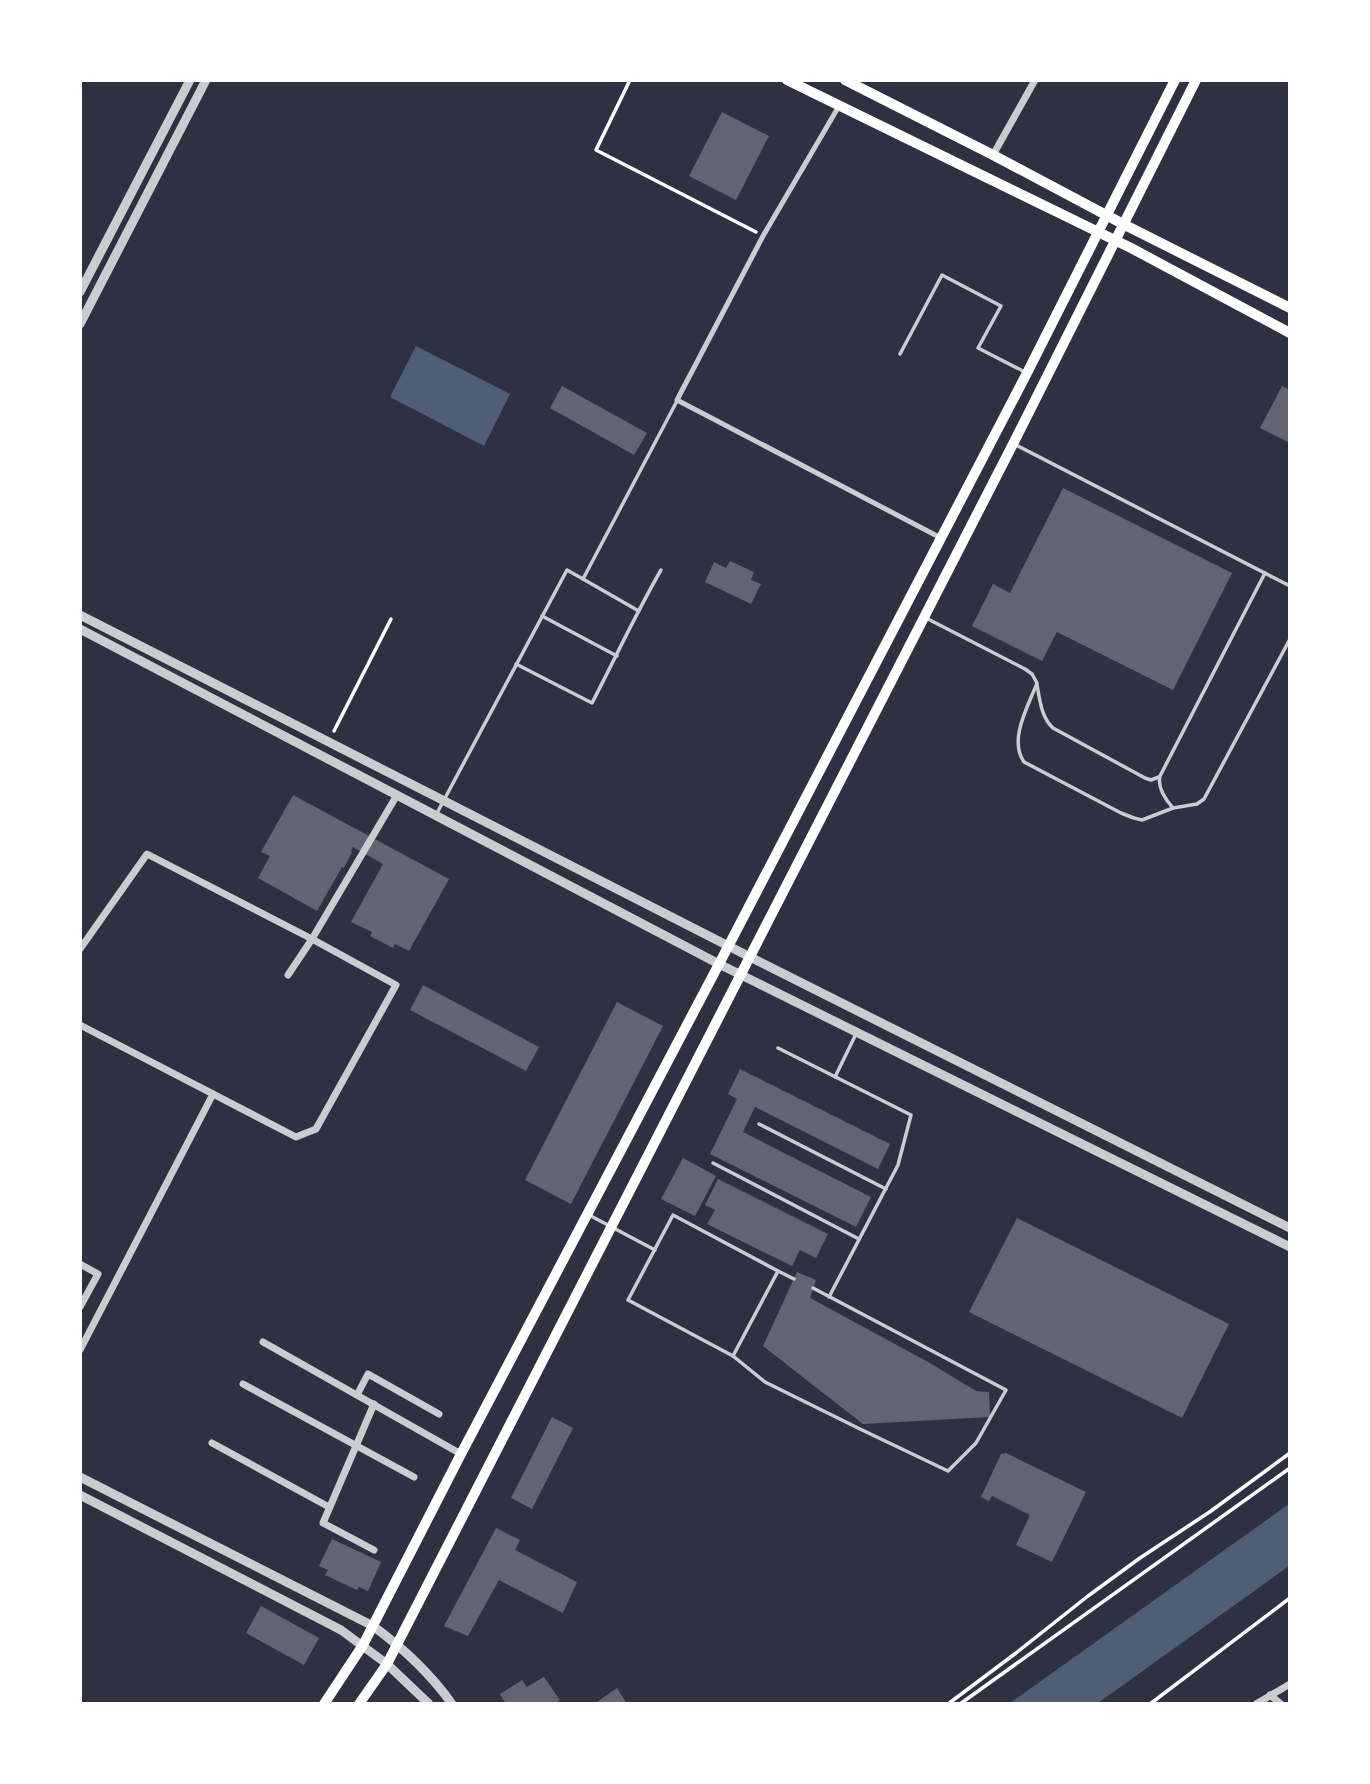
<svg xmlns="http://www.w3.org/2000/svg" width="1370" height="1784" font-family="Commissioner,sans-serif">
  <style>
    .water { fill: #4f5d75 }
    .building { fill: #626471 }
    .lines { fill: none; stroke-linecap: round; stroke-linejoin: round }
    .path { stroke: #fff; stroke-width: 3.5 }
    .service { stroke: #caccd0; stroke-width: 3.5 }
    .pedestrian { stroke: #caccd0; stroke-width: 5 }
    .minor { stroke: #caccd0; stroke-width: 7 }
    .tertiary { stroke: #caccd0; stroke-width: 9 }
    .secondary { stroke: #fff; stroke-width: 10 }
    .primary { stroke: #fff; stroke-width: 10 }
  </style>
  <rect width="100%" height="100%" fill="#2d3142"/>
  <g class="water">
    <polygon points="416,346 510,394 484,446 390,397"/>
    <polygon points="1289,1504 1289,1566 1098,1703 1010,1703"/>
  </g>
  <g class="building">
    <polygon points="722,112 769,136 736,200 689,176"/>
    <polygon points="562,386 647,433 634,455 550,408"/>
    <polygon points="1282,386 1290,390 1290,443 1260,428"/>
    <polygon points="1063,488 1232,573 1173,690 1057,632 1042,661 972,626 993,584 1010,593"/>
    <polygon points="730,561 754,572 751,580 761,584 751,604 705,582 714,562 726,568"/>
    <polygon points="293,795 449,879 409,951 395,944 393,948 370,936 372,932 351,922 383,864 353,847 351,851 352,852 344,868 342,867 317,911 258,878 270,856 261,852"/>
    <polygon points="423,985 539,1047 526,1071 410,1010"/>
    <polygon points="617,1002 663,1026 571,1204 525,1180"/>
    <polygon points="740,1069 890,1144 878,1169 755,1107 743,1132 871,1197 856,1227 710,1154 737,1099 728,1094"/>
    <polygon points="683,1158 716,1176 695,1216 661,1199"/>
    <polygon points="718,1179 828,1234 816,1258 800,1250 792,1266 707,1224 715,1210 705,1205"/>
    <polygon points="1017,1218 1229,1324 1182,1418 969,1312"/>
    <polygon points="797,1272 816,1280 810,1298 930,1363 976,1391 989,1392 990,1417 863,1424 763,1346"/>
    <polygon points="552,1417 573,1428 532,1509 511,1498"/>
    <polygon points="1006,1453 1086,1492 1052,1562 1016,1545 1030,1515 992,1496 989,1501 981,1497 1001,1454"/>
    <polygon points="496,1528 520,1540 515,1550 577,1582 563,1613 499,1580 468,1636 444,1626"/>
    <polygon points="332,1539 381,1562 368,1591 359,1587 357,1590 325,1575 328,1570 319,1566"/>
    <polygon points="261,1606 319,1638 304,1665 246,1633"/>
    <polygon points="544,1677 560,1700 554,1704 506,1704 500,1694 522,1680 527,1687"/>
    <polygon points="617,1688 627,1704 594,1704"/>
  </g>
  <g class="lines">
    <g class="path">
      <polyline points="630,80 596,150 756,232"/>
      <polyline points="334,731 391,619"/>
      <polyline points="948,1704 1016,1653 1088,1596 1140,1558 1211,1511 1290,1453"/>
      <polyline points="960,1704 1290,1468"/>
      <polyline points="1150,1704 1290,1598"/>
    </g>
    <g class="service">
      <polyline points="900,354 942,275 1001,306 978,348 1025,372"/>
      <polyline points="1014,444 1290,586"/>
      <polyline points="583,579 637,610"/>
      <polyline points="542,616 617,656"/>
      <path d="M926,618L1025,669L1032,674L1037,683C1029,705 1008,739 1024,762L1121,813L1134,818L1142,820L1173,808L1197,804L1204,799L1290,639"/>
      <path d="M516,664L592,703C615,659 636,613 661,570"/>
      <path d="M1037,685C1040,700 1041,717 1053,728L1145,778L1151,780L1159,777"/>
      <path d="M1173,808C1165,799 1157,788 1160,776L1265,573"/>
      <polyline points="437,813 567,570 583,579 677,401"/>
      <polyline points="778,1048 911,1115 898,1165 829,1297"/>
      <polyline points="835,1077 856,1034"/>
      <polyline points="759,1124 886,1189"/>
      <polyline points="713,1163 859,1239"/>
      <polyline points="589,1215 655,1250"/>
      <polygon points="673,1215 778,1271 733,1356 628,1300"/>
      <polyline points="778,1271 794,1279"/>
      <polyline points="733,1356 765,1382 860,1429 948,1471 976,1443 1006,1390 813,1288"/>
    </g>
    <polyline class="pedestrian" points="839,106 763,236 677,400 941,538"/>
    <g class="minor">
      <polyline points="993,155 1035,80"/>
      <polyline points="80,949 147,854 312,939 396,985 316,1129 296,1137 80,1025"/>
      <polyline points="288,975 312,939 397,795"/>
      <polyline points="80,1264 98,1274 80,1307"/>
      <polyline points="263,1342 461,1454"/>
      <polyline points="80,1350 213,1094"/>
      <polyline points="243,1384 414,1477"/>
      <polyline points="357,1395 368,1374 439,1414"/>
      <polyline points="374,1404 323,1523 374,1550"/>
      <polyline points="212,1443 329,1507"/>
      <polyline points="1270,1695 1281,1704"/>
      <polyline points="1256,1704 1290,1684"/>
    </g>
    <g class="tertiary">
      <polyline points="80,292 190,80"/>
      <polyline points="80,324 206,80"/>
      <polyline points="80,615 750,957 1290,1228"/>
      <polyline points="80,629 719,964 1290,1247"/>
      <path d="M80,1477L373,1626C403,1648 430,1673 452,1704"/>
      <polyline points="80,1495 341,1630 387,1664 429,1704"/>
    </g>
    <g class="secondary">
      <polyline points="324,1704 363,1645 461,1454 719,964 1027,373 1175,80"/>
      <polyline points="359,1704 387,1664 1013,444 1196,80"/>
    </g>
    <g class="primary">
      <polyline points="787,80 1131,248 1290,333"/>
      <polyline points="845,80 993,155 1123,224 1290,308"/>
    </g>
  </g>
  <rect width="1370" height="1784" fill="none" stroke="#ffffff" stroke-width="164"/>
</svg>
